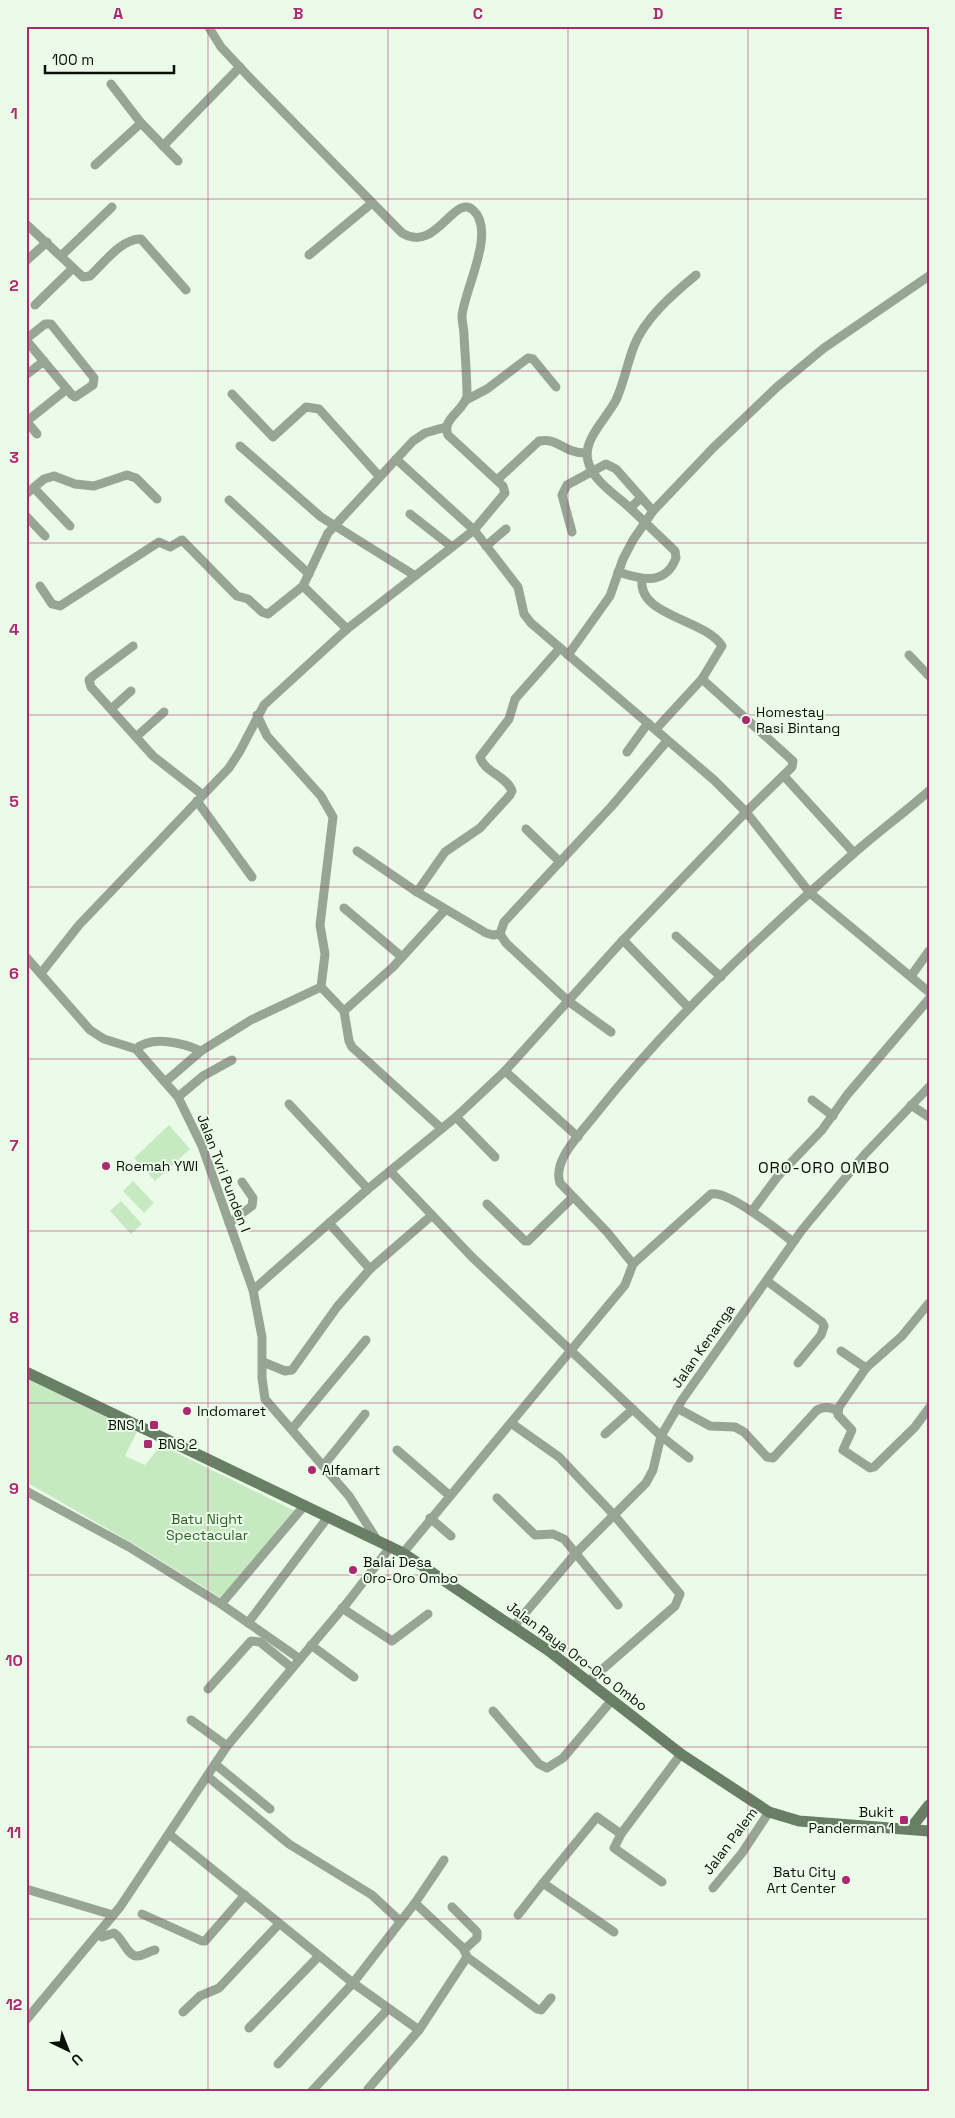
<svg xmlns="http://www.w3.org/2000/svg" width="955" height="2118" font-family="'Space Grotesk',sans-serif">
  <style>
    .green { fill: #c6e9c2 }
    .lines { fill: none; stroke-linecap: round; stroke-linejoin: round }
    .street { stroke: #96a594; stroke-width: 9 }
    .secondary { stroke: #687f65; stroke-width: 11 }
    .grid { fill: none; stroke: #ac2871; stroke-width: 1; stroke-opacity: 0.55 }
    .poi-dot { fill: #ac2871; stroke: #eafce8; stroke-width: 2 }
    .labels { text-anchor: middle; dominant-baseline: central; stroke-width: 4; stroke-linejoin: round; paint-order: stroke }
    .poi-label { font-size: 14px; fill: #0b100a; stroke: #eafce8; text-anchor: start }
    .street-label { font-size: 14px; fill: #0b100a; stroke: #eafce8 }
    .park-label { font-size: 14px; fill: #2e5f2a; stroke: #eafce8 }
    .quarter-label { font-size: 16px; letter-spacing: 1px; fill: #0b100a; stroke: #eafce8 }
    .neatline { fill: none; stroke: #ac2871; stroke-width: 2 }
    .grid-label { font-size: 16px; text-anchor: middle; font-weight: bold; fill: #ac2871 }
  </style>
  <rect width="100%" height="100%" fill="#eafce8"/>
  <g class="green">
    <polygon points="169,1125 190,1149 155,1181 134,1158"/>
    <polygon points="133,1181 154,1203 144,1213 123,1191"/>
    <polygon points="121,1201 142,1224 131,1234 110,1211"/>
    <polygon points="26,1376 137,1432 125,1456 145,1465 161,1445 295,1511 221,1598 139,1547 26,1482"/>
  </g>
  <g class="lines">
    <g class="street">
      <path d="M208,26L221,47L249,77L402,233C436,254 454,193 473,210C497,231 464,290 462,316C462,322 464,329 464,335C465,355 467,376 467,396C464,411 441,419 448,435L503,486L505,493L474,530L518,587L524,614L531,623L714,780L746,812L810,893L929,992"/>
      <polyline points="111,84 141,123 178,161"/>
      <polyline points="163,146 240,67"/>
      <polyline points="95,165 141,123"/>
      <path d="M26,224L83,277L90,276C103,264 122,238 141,239L186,290"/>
      <polyline points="309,255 372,203"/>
      <polyline points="61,256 112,207"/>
      <polyline points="26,261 47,242"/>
      <polyline points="35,305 73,268"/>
      <polyline points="26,339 45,324 51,324 94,378 93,385 75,397 72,395 26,340"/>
      <polyline points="26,375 44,361"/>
      <polyline points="232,394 273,437 306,407 319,409 379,476"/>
      <polyline points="466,400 487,389 528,358 533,359 556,387"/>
      <polyline points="26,421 37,434"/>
      <polyline points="27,421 67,389"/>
      <polyline points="240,446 321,517 414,575"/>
      <path d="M497,480L539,441C558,437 564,454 587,453"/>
      <polyline points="34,488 70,526"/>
      <polyline points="26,494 44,479 54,476 75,484 94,486 127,475 136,478 157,499"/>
      <path d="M641,498L630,508C616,495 592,480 588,461C582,440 607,418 616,400C624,383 627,364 634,346C645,318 673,294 696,275"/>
      <polyline points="229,500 309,574"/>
      <polyline points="410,514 452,547"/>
      <polyline points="26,516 45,536"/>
      <polyline points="572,532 562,495 567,485 606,464 616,469 653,511"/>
      <polyline points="486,546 506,529"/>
      <path d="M618,572C640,579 665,587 676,558L675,551L630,508"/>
      <path d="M642,580C638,616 705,619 722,646L702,679L656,729"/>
      <polyline points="40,586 52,604 60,606 159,542 170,547 182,540 237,596 248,599 262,612 268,614 303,586 328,533 413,441 425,433 446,427"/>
      <polyline points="303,586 347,629"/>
      <polyline points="133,646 93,676 89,680 91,687 153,756 203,795"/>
      <polyline points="568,655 610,596 623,559 633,540 653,511 713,448 777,387 824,348 929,276"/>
      <polyline points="909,655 929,676"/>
      <polyline points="111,709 131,691"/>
      <polyline points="257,715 267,736 321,796 333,817 320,925 325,954 321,987 344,1011 349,1041 352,1047 441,1128"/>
      <polyline points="136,737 164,712"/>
      <polyline points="627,752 648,723"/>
      <polyline points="784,776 854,853"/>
      <polyline points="197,801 252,877"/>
      <polyline points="526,829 560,862"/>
      <polyline points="357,851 417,892 486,933 493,935 500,934"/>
      <path d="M417,892L445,852L480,828L510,795L512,791C507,776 484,772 480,757L509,719L515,699L560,648"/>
      <polyline points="344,908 402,957"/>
      <polyline points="676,936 721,977"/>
      <polyline points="623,940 688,1007"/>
      <polyline points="26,957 90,1030 104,1039 136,1049 178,1097 202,1146 253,1290 262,1337 262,1378 265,1399 349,1496 377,1540"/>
      <polyline points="42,972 79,925 229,768 240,751 264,705 347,629 474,530 396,459"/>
      <polyline points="911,976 929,951"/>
      <polyline points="344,1011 393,967 445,910"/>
      <polyline points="611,1032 568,1001 506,943 500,934 504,922 611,807 667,741"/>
      <path d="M136,1049C152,1035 183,1043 201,1051"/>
      <polyline points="505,1071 578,1137"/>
      <polyline points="165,1082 201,1051 251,1020 321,987"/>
      <polyline points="178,1097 203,1076 232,1060"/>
      <polyline points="812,1100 833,1116"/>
      <polyline points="289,1104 368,1189"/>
      <polyline points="911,1105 929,1117"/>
      <polyline points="456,1117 495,1157"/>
      <polyline points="390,1171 472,1257 661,1436 689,1458"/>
      <polyline points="487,1204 525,1241 528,1241 572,1198"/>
      <polyline points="752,1211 778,1176 822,1130 847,1095 929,999"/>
      <polyline points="229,1223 252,1206 253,1198 242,1182"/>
      <polyline points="329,1223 370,1269"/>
      <path d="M633,1264L607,1232L560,1183C552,1160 582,1132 595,1115C671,1019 761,935 853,854C878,832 904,813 929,791"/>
      <polyline points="767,1281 822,1322 824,1326 821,1335 798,1363"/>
      <polyline points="253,1290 368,1189 456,1117 505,1071 623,940 746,812 792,767 793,761 702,679"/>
      <polyline points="929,1303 902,1336 866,1368 839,1407 838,1415 852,1430 843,1450 870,1468 874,1467 915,1427 929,1408"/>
      <polyline points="841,1351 866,1368"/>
      <polyline points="263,1362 285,1371 292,1370 337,1307 370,1269 431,1216"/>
      <path d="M677,1408L710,1426L735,1427L744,1432L767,1457L773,1458L817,1410C824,1406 831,1407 838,1411"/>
      <polyline points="511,1423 559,1457 614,1515 680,1594 675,1606 589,1681"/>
      <polyline points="292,1429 366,1340"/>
      <polyline points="605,1434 633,1409"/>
      <polyline points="397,1450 449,1495"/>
      <polyline points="323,1466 365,1414"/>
      <polyline points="26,1491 129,1547 221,1604 304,1506"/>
      <polyline points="497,1498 535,1535 553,1534 564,1539 618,1605"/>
      <polyline points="430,1518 451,1536"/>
      <path d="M403,1553L625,1285L633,1264L711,1194C728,1190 779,1231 793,1242"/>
      <polyline points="221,1604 300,1659"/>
      <polyline points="342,1608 392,1641 428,1614"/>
      <polyline points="248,1623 328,1517"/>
      <polyline points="514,1626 576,1553 646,1483 653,1470 661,1436 682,1400 802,1230 865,1154 929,1087"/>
      <polyline points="311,1645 354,1677"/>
      <polyline points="208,1689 251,1641 260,1642 292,1668"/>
      <polyline points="493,1711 539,1764 547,1768 563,1758 612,1700"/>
      <polyline points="191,1720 227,1746"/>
      <polyline points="215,1764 270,1809"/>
      <polyline points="207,1776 289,1844 372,1895 400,1921"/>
      <polyline points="169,1834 353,1983 419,2030 368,2089"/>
      <polyline points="444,1860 415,1903 463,1948 467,1957"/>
      <polyline points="662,1882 614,1848 621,1834 681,1754"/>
      <polyline points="713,1888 742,1853 769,1812"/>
      <polyline points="26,1889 113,1915"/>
      <polyline points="452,1907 477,1932 477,1938 464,1950"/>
      <polyline points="142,1914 202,1941 205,1941 245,1895"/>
      <polyline points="518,1915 543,1883"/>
      <polyline points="614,1932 543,1883 597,1817 621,1834"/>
      <path d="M99,1934L102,1937L114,1933C122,1937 127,1955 136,1956C142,1957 149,1951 155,1950"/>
      <polyline points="183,2012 200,1996 219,1988 279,1924"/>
      <polyline points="26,2020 120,1907 227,1746 347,1603 391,1546"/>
      <polyline points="249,2028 319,1956"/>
      <polyline points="419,2030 467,1957 537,2009 541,2010 551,1998"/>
      <polyline points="278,2064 353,1983 415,1903"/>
      <polyline points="311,2092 388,2009"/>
    </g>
    <g class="secondary">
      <polyline points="26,1372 403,1553 549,1651 681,1754 769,1812 799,1821 929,1831"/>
      <polyline points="911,1828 929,1805"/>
    </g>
  </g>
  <path class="grid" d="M208,26V2092M388,26V2092M568,26V2092M748,26V2092M26,199H929M26,371H929M26,543H929M26,715H929M26,887H929M26,1059H929M26,1231H929M26,1403H929M26,1575H929M26,1747H929M26,1919H929"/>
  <g class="poi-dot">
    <circle cx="746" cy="720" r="5"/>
    <circle cx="106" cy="1166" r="5"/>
    <circle cx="187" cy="1411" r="5"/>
    <rect x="149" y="1420" width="10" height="10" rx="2.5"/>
    <rect x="143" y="1439" width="10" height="10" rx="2.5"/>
    <circle cx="312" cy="1470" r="5"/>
    <circle cx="353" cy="1570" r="5"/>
    <rect x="899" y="1815" width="10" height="10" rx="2.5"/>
    <circle cx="846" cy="1880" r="5"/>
  </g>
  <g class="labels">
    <g class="poi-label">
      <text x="756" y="712">Homestay<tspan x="756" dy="16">Rasi Bintang</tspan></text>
      <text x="116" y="1166">Roemah YWI</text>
      <text x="197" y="1411">Indomaret</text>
      <text x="144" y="1425" text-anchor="end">BNS 1</text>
      <text x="158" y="1444">BNS 2</text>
      <text x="322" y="1470">Alfamart</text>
      <text x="363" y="1562">Balai Desa<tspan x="363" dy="16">Oro-Oro Ombo</tspan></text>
      <text x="894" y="1812" text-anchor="end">Bukit<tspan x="894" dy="16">Panderman 1</tspan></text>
      <text x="836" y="1872" text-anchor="end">Batu City<tspan x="836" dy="16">Art Center</tspan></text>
    </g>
    <g class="street-label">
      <text transform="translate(224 1173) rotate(69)">Jalan Tvri Punden I</text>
      <text transform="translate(703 1346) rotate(-55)">Jalan Kenanga</text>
      <text transform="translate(577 1656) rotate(37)">Jalan Raya Oro-Oro Ombo</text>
      <text transform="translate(730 1841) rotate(-53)">Jalan Palem</text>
    </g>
    <g class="park-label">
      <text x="207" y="1519">Batu Night<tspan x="207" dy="16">Spectacular</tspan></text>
    </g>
    <g class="quarter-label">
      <text x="824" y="1167">ORO-ORO OMBO</text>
    </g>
  </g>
  <rect width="955" height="2118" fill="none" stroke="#eafce8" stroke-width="55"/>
  <g transform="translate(68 2050) rotate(137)" stroke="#eafce8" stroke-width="4" paint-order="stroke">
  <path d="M0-4L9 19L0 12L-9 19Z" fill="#0b100a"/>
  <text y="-8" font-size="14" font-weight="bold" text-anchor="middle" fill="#0b100a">U</text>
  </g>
  <path d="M45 65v8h129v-8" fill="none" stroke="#0b100a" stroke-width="2.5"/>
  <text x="52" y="65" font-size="15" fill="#0b100a" stroke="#eafce8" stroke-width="4" paint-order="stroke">100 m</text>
  <rect x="28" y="28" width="900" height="2062" class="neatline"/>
  <g class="grid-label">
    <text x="118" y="19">A</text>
    <text x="298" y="19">B</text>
    <text x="478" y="19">C</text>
    <text x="658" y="19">D</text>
    <text x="838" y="19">E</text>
    <text x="14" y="119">1</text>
    <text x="14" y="291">2</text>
    <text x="14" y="463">3</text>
    <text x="14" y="635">4</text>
    <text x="14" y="807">5</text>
    <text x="14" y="979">6</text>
    <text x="14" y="1151">7</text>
    <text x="14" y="1323">8</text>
    <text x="14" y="1494">9</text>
    <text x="14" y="1666">10</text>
    <text x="14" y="1838">11</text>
    <text x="14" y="2010">12</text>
  </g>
</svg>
